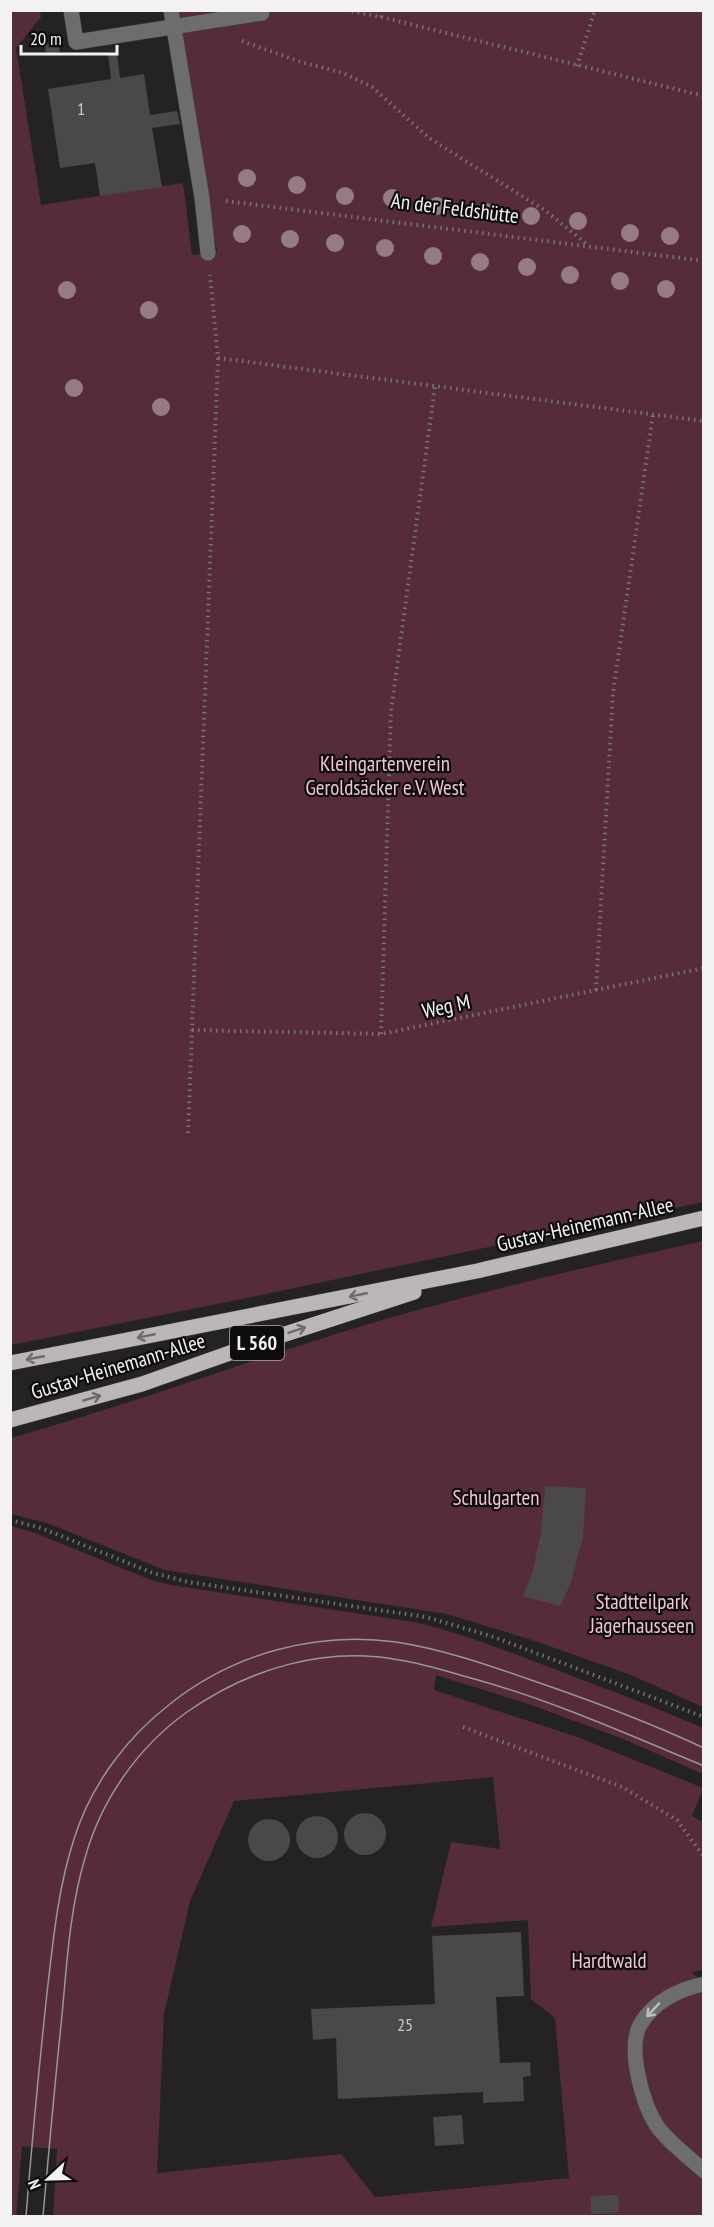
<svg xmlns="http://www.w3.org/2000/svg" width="714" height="2227" font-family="'PT Sans Narrow',sans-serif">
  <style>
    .green { fill: #562c3c; fill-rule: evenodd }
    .building { fill: #4a4947 }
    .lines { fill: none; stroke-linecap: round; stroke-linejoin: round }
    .service-casing { stroke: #42403f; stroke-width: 16 }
    .minor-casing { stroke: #42403f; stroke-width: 16 }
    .primary-casing { stroke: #42403f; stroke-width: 16 }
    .path { stroke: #777574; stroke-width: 4; stroke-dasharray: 1.5 4.5; stroke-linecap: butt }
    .service { stroke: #6e6d6d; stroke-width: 15 }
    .minor { stroke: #6e6d6d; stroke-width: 15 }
    .primary { stroke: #bab7b6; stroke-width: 15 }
    .tram { stroke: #989795; stroke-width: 1.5 }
    .tree { fill: #957c83 }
    .oneway { stroke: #6d6a6a }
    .oneway2 { stroke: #bebdbc }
    .labels { text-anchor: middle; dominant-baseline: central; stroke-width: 4.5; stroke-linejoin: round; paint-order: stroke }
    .number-label { font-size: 18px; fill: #c9c8c6 }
    .shield { fill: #0e0d0c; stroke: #aeadac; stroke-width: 1.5 }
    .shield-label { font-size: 20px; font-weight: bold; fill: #f3f2f0 }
    .street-label { font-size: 21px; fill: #f3f2f0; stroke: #0e0d0c }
    .park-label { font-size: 21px; fill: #f1c4d2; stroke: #0e0d0c }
  </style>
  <rect width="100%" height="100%" fill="#252322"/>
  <g class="green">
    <polygon points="11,11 40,11 41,17 16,48 41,205 183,183 192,255 217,252 175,11 703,11 703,1202 232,1301 11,1345"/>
    <path d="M703,1241V1707L631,1675L535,1641L447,1614L165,1570L47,1523L11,1514V1438C121,1407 229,1368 339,1333C459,1296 581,1268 703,1241Z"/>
    <path d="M11,1526L35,1533L151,1580L171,1585L414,1622C461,1633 504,1650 549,1667C601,1687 653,1706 703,1728V1774L621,1738L531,1705L436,1675L434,1690L580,1738L703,1788L692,1816L703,1822V1970L691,1972L703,1982V2216H53L57,2149L22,2146L16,2216H11ZM493,1777L500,1849L451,1842L431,1927L528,1920L531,1999L555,2018L569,2178L375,2197L341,2154L157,2173L164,2014L190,1901L234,1801Z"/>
  </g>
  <g class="building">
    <polygon points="58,42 60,52 46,54 45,44"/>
    <polygon points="117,53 120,78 144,74 150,115 177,111 180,124 152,128 162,187 100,196 95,163 60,168 48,89 111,79 108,54"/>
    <polygon points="545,1486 586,1488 583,1538 570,1585 560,1606 523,1596 532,1574 541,1532"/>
    <circle cx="365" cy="1834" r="21"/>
    <circle cx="317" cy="1837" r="21"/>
    <circle cx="269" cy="1840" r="21"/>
    <polygon points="521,1932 524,1996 496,1997 500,2063 530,2062 531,2076 523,2077 524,2101 483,2103 483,2092 338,2099 336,2038 313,2040 311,2009 435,2004 432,1936"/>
    <polygon points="462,2115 464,2144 435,2146 433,2117"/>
    <polygon points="618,2195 619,2212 591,2214 591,2196"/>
  </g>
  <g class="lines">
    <defs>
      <g id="service">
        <polyline points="71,10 76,42 262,13"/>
        <polyline points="171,10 202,198 208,253"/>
      </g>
      <path id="minor" d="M704,1984C679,1989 653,2002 640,2025C627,2049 643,2105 657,2126C668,2142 690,2158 704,2171"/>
      <g id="primary">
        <polyline points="10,1363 477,1271 704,1218"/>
        <polyline points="10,1420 142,1384 264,1341 414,1292"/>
      </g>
    </defs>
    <use href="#service" class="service-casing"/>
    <use href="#minor" class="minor-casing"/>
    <use href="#primary" class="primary-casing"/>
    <g class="path">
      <polyline points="346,10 381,17 704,96"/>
      <polyline points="381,17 382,10"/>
      <polyline points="242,41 301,62 343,73 372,87 429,138 546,211 588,245"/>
      <polyline points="577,66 595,10"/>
      <polyline points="226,201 704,261"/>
      <polyline points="218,358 704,421"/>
      <polyline points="596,990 613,693 653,414"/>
      <polyline points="192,1030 381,1034 704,968"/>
      <polyline points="381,1034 391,711 435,386"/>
      <polyline points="188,1133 218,358 210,275"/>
      <polyline points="10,1520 41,1528 153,1573 188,1582 426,1617 494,1637 704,1717"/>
      <polyline points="463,1727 622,1787 677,1820 704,1857"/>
    </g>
    <use href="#service" class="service"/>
    <use href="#minor" class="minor"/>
    <use href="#primary" class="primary"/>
    <g class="tram">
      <path d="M26,2216C32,2142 39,2067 47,1993C53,1941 58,1888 74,1839C91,1785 126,1738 170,1704C234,1653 316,1631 396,1642C442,1649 488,1665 531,1680C590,1700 648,1722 704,1748"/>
      <path d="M43,2216C49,2149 55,2082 62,2015C67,1962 70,1908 85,1858C101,1800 138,1747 187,1712C248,1669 324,1646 399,1660C426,1664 452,1673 478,1680C556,1702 629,1735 704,1766"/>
    </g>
  </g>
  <g class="tree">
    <circle cx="247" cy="178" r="9"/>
    <circle cx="297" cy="185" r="9"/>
    <circle cx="345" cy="196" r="9"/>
    <circle cx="392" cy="198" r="9"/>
    <circle cx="437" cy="206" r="9"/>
    <circle cx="486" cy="212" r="9"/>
    <circle cx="531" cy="216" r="9"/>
    <circle cx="578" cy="221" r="9"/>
    <circle cx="630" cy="233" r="9"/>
    <circle cx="242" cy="234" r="9"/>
    <circle cx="670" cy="236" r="9"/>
    <circle cx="290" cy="239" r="9"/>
    <circle cx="335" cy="243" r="9"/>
    <circle cx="385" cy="248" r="9"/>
    <circle cx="433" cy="256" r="9"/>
    <circle cx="480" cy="262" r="9"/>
    <circle cx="527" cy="267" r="9"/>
    <circle cx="570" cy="275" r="9"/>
    <circle cx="620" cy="281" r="9"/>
    <circle cx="666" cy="289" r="9"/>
    <circle cx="67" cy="290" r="9"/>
    <circle cx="149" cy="310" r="9"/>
    <circle cx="74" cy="388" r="9"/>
    <circle cx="161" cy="407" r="9"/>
  </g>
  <defs><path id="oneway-shaft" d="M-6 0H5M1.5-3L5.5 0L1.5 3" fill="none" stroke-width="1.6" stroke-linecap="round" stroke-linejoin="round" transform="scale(1.5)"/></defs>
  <g class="oneway">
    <use href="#oneway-shaft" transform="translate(358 1295) rotate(169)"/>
    <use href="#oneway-shaft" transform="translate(297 1330) rotate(-18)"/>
    <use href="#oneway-shaft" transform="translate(146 1336) rotate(169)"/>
    <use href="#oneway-shaft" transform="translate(35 1358) rotate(169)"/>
    <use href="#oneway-shaft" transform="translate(92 1398) rotate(-16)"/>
  </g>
  <use class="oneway2" href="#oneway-shaft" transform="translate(653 2010) rotate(133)"/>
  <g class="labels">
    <g class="number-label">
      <text x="81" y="108">1</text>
      <text x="405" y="2024">25</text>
    </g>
    <rect class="shield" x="230" y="1326" width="54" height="34" rx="4.5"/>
    <g class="shield-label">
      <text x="257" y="1343">L 560</text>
    </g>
    <g class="street-label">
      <text transform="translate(455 208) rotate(7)">An der Feldshütte</text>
      <text transform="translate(446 1006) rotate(-12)">Weg M</text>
      <text transform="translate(585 1224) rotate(-13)">Gustav-Heinemann-Allee</text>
      <text transform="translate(118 1366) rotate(-17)">Gustav-Heinemann-Allee</text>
    </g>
    <g class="park-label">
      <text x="385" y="763">Kleingartenverein<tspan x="385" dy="24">Geroldsäcker e.V. West</tspan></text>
      <text x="496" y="1497">Schulgarten</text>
      <text x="642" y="1601">Stadtteilpark<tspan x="642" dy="24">Jägerhausseen</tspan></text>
      <text x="609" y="1960">Hardtwald</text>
    </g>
  </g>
  <rect width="714" height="2227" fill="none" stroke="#f3f2f0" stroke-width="24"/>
  <g transform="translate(48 2179) rotate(248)" stroke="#0e0d0c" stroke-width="4.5" paint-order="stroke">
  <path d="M0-4.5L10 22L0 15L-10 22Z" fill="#f3f2f0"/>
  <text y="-9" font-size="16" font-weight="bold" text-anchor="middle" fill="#f3f2f0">N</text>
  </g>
  <path d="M21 45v9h96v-9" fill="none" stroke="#f3f2f0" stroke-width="3"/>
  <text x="30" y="45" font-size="18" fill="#f3f2f0" stroke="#0e0d0c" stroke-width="4.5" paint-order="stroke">20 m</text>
</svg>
